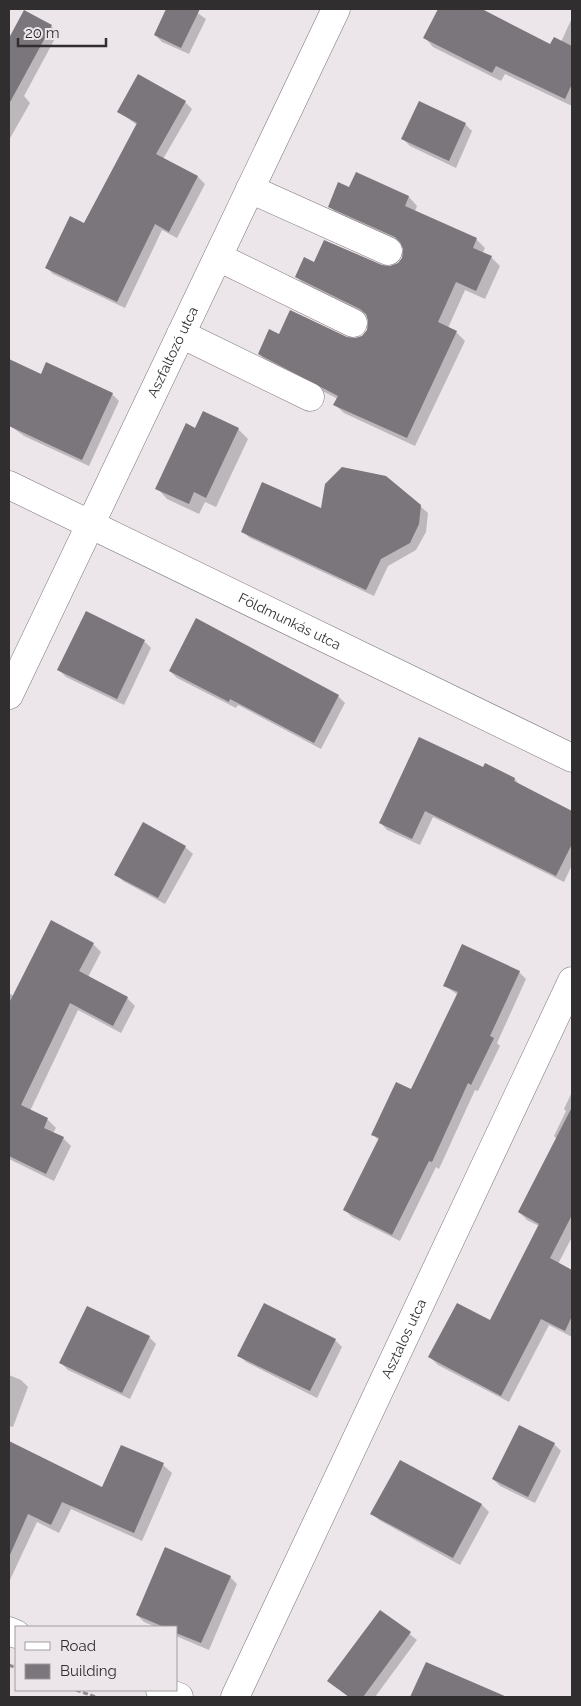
<svg xmlns="http://www.w3.org/2000/svg" width="581" height="1706" font-family="Raleway,sans-serif">
  <style>
    .shadow { fill: #0003 }
    .building { fill: #7b767c }
    .lines { fill: none; stroke-linecap: round; stroke-linejoin: round }
    .minor-casing { stroke: #7b7579; stroke-width: 29 }
    .path { stroke: #928d90; stroke-width: 3; stroke-dasharray: 5 2.5; stroke-linecap: butt }
    .minor { stroke: #fff; stroke-width: 28 }
    .labels { text-anchor: middle; dominant-baseline: central; stroke-width: 4; stroke-linejoin: round; paint-order: stroke }
    .street-label { font-size: 14px; fill: #312e30; stroke: #ece5ea }
  </style>
  <rect width="100%" height="100%" fill="#ece5ea"/>
  <g class="shadow">
    <polygon points="167,9 192,9 206,19 189,54 162,42 155,35"/>
    <polygon points="440,9 479,9 551,46 561,42 572,18 572,106 505,74 501,81 433,47 425,38"/>
    <polygon points="24,12 51,26 58,33 24,96 30,103 9,140 9,40"/>
    <polygon points="185,102 192,109 163,159 198,177 205,184 177,238 162,230 125,308 53,274 46,267 77,236 137,125 119,112"/>
    <polygon points="465,124 472,131 456,168 410,146 403,139"/>
    <polygon points="349,189 409,197 417,206 415,211 476,239 485,248 482,254 491,257 500,266 485,299 465,290 448,328 456,332 465,341 415,446 344,413 335,405 338,399 268,363 259,354 280,336 355,340 363,337 368,331 370,321 368,316 305,285 296,277 315,264 390,268 398,264 403,258 403,244 338,215 329,206"/>
    <polygon points="9,360 41,376 112,394 119,401 89,466 24,436 9,425"/>
    <polygon points="196,429 238,429 248,439 216,507 205,502 199,514 167,499 157,488"/>
    <polygon points="420,506 428,513 426,532 416,550 388,566 374,596 250,538 242,531"/>
    <polygon points="144,641 151,648 124,705 66,677 59,670"/>
    <polygon points="170,671 338,696 345,703 321,749 238,705 236,708 177,678"/>
    <polygon points="483,769 515,779 521,787 572,812 572,865 564,882 433,817 420,845 387,830 380,822"/>
    <polygon points="144,824 185,847 193,854 165,904 123,881 116,874"/>
    <polygon points="93,944 101,952 88,977 127,998 135,1006 121,1033 78,1010 30,1111 48,1120 56,1128 53,1133 63,1138 71,1146 54,1181 9,1159 9,993 14,996"/>
    <polygon points="519,972 526,979 497,1043 500,1046 478,1091 475,1090 439,1169 436,1167 400,1241 352,1217 345,1210 379,1141 373,1134 411,1090 458,995 444,985"/>
    <polygon points="572,1092 572,1237 558,1264 572,1271 572,1337 549,1325 509,1402 438,1365 430,1357 490,1322 539,1226 527,1220 519,1212 557,1139 554,1136 566,1111 564,1109"/>
    <polygon points="149,1337 156,1344 130,1399 68,1370 61,1363"/>
    <polygon points="335,1340 342,1347 317,1398 246,1362 239,1355"/>
    <polygon points="9,1375 21,1380 28,1387 13,1427 9,1426"/>
    <polygon points="554,1444 561,1451 535,1503 500,1486 493,1479"/>
    <polygon points="121,1446 163,1465 172,1473 142,1541 71,1509 59,1533 37,1522 9,1582 9,1500 31,1454 103,1489"/>
    <polygon points="400,1461 482,1505 489,1512 460,1565 379,1520 372,1513"/>
    <polygon points="230,1577 237,1584 209,1650 176,1636 176,1627 156,1627 144,1622 137,1615"/>
    <polygon points="380,1611 417,1640 375,1697 349,1697 329,1681"/>
    <polygon points="426,1664 478,1690 475,1697 412,1697"/>
  </g>
  <g class="building">
    <polygon points="166,9 200,9 181,48 154,35"/>
    <polygon points="438,9 482,9 550,44 554,37 572,46 572,84 565,99 496,66 492,73 423,38"/>
    <polygon points="24,10 52,25 9,104 9,38"/>
    <polygon points="138,74 186,101 156,154 198,176 169,232 155,224 117,302 45,268 70,216 84,223 137,123 117,112"/>
    <polygon points="419,101 466,123 449,161 401,139"/>
    <polygon points="356,172 409,196 405,206 477,238 473,248 492,256 476,291 456,282 438,322 457,331 407,438 333,405 338,396 258,354 269,329 279,334 290,310 347,337 355,338 362,336 367,330 368,321 366,314 360,309 295,277 304,257 314,262 324,240 382,265 390,266 398,263 402,258 403,249 400,242 395,237 328,207 338,182 349,187"/>
    <polygon points="9,359 41,374 46,362 113,393 82,460 9,426"/>
    <polygon points="203,411 239,428 206,498 194,492 189,504 155,489 186,423 195,428"/>
    <polygon points="342,467 386,476 421,505 419,524 410,543 381,559 366,590 241,532 262,482 321,508 325,484"/>
    <polygon points="86,611 145,640 117,699 57,670"/>
    <polygon points="196,618 339,695 314,743 230,699 229,702 169,671"/>
    <polygon points="419,737 483,767 485,763 515,778 514,781 572,811 572,844 556,876 425,811 412,839 379,823"/>
    <polygon points="143,822 186,846 158,898 114,875"/>
    <polygon points="51,920 94,943 79,971 128,997 113,1026 70,1003 21,1105 48,1118 44,1128 64,1137 46,1174 9,1156 9,1003"/>
    <polygon points="462,944 520,971 490,1036 494,1038 471,1085 468,1083 432,1162 429,1161 392,1235 343,1210 379,1138 371,1135 396,1082 411,1089 458,992 443,986"/>
    <polygon points="572,1107 572,1215 550,1258 572,1270 572,1316 565,1331 541,1319 501,1396 428,1357 457,1303 490,1320 539,1224 518,1212"/>
    <polygon points="264,1303 336,1339 310,1391 237,1356"/>
    <polygon points="87,1306 150,1336 122,1393 59,1363"/>
    <polygon points="519,1425 555,1443 528,1497 492,1479"/>
    <polygon points="9,1441 102,1487 121,1445 164,1463 134,1533 62,1502 51,1525 28,1514 9,1557"/>
    <polygon points="400,1460 482,1504 453,1558 370,1514"/>
    <polygon points="165,1547 231,1576 201,1643 176,1633 176,1627 164,1627 136,1615"/>
    <polygon points="380,1610 411,1632 363,1697 349,1697 327,1681"/>
    <polygon points="426,1662 507,1697 410,1697"/>
  </g>
  <g class="lines">
    <defs>
      <g id="minor">
        <polyline points="250,189 388,251"/>
        <polyline points="218,257 353,323"/>
        <polyline points="181,334 310,397"/>
        <path id="s1" d="M9,485L572,758"/>
        <path id="s2" d="M9,695L336,9"/>
        <polyline points="9,1631 16,1634"/>
        <polyline points="160,1690 179,1697"/>
        <path id="s3" d="M235,1697L572,981"/>
      </g>
    </defs>
    <use href="#minor" class="minor-casing"/>
    <g class="path">
      <polyline points="9,1665 16,1668"/>
      <polyline points="76,1690 96,1697"/>
    </g>
    <use href="#minor" class="minor"/>
  </g>
  <g class="labels">
    <g class="street-label">
      <text stroke="none"><textPath href="#s2" startOffset="380">Aszfaltozó utca</textPath></text>
      <text stroke="none"><textPath href="#s1" startOffset="312">Földmunkás utca</textPath></text>
      <text stroke="none"><textPath href="#s3" startOffset="396">Asztalos utca</textPath></text>
    </g>
  </g>
  <rect width="581" height="1706" fill="none" stroke="#312e30" stroke-width="20"/>
  <rect x="15" y="1626" width="162" height="65" fill="#ece5ea" stroke="#a19ca0"/>
  <rect x="25" y="1642" width="25" height="8" fill="#ffffff" stroke="#a19ca0"/>
  <text x="60" y="1651" font-size="15" fill="#312e30">Road</text>
  <rect x="25" y="1664" width="25" height="15" fill="#7b767c" stroke="#a19ca0"/>
  <text x="60" y="1676" font-size="15" fill="#312e30">Building</text>
  <path d="M18 38v8h88v-8" fill="none" stroke="#312e30" stroke-width="2.5"/>
  <text x="25" y="38" font-size="15" fill="#312e30" stroke="#ece5ea" stroke-width="4" paint-order="stroke">20 m</text>
</svg>
